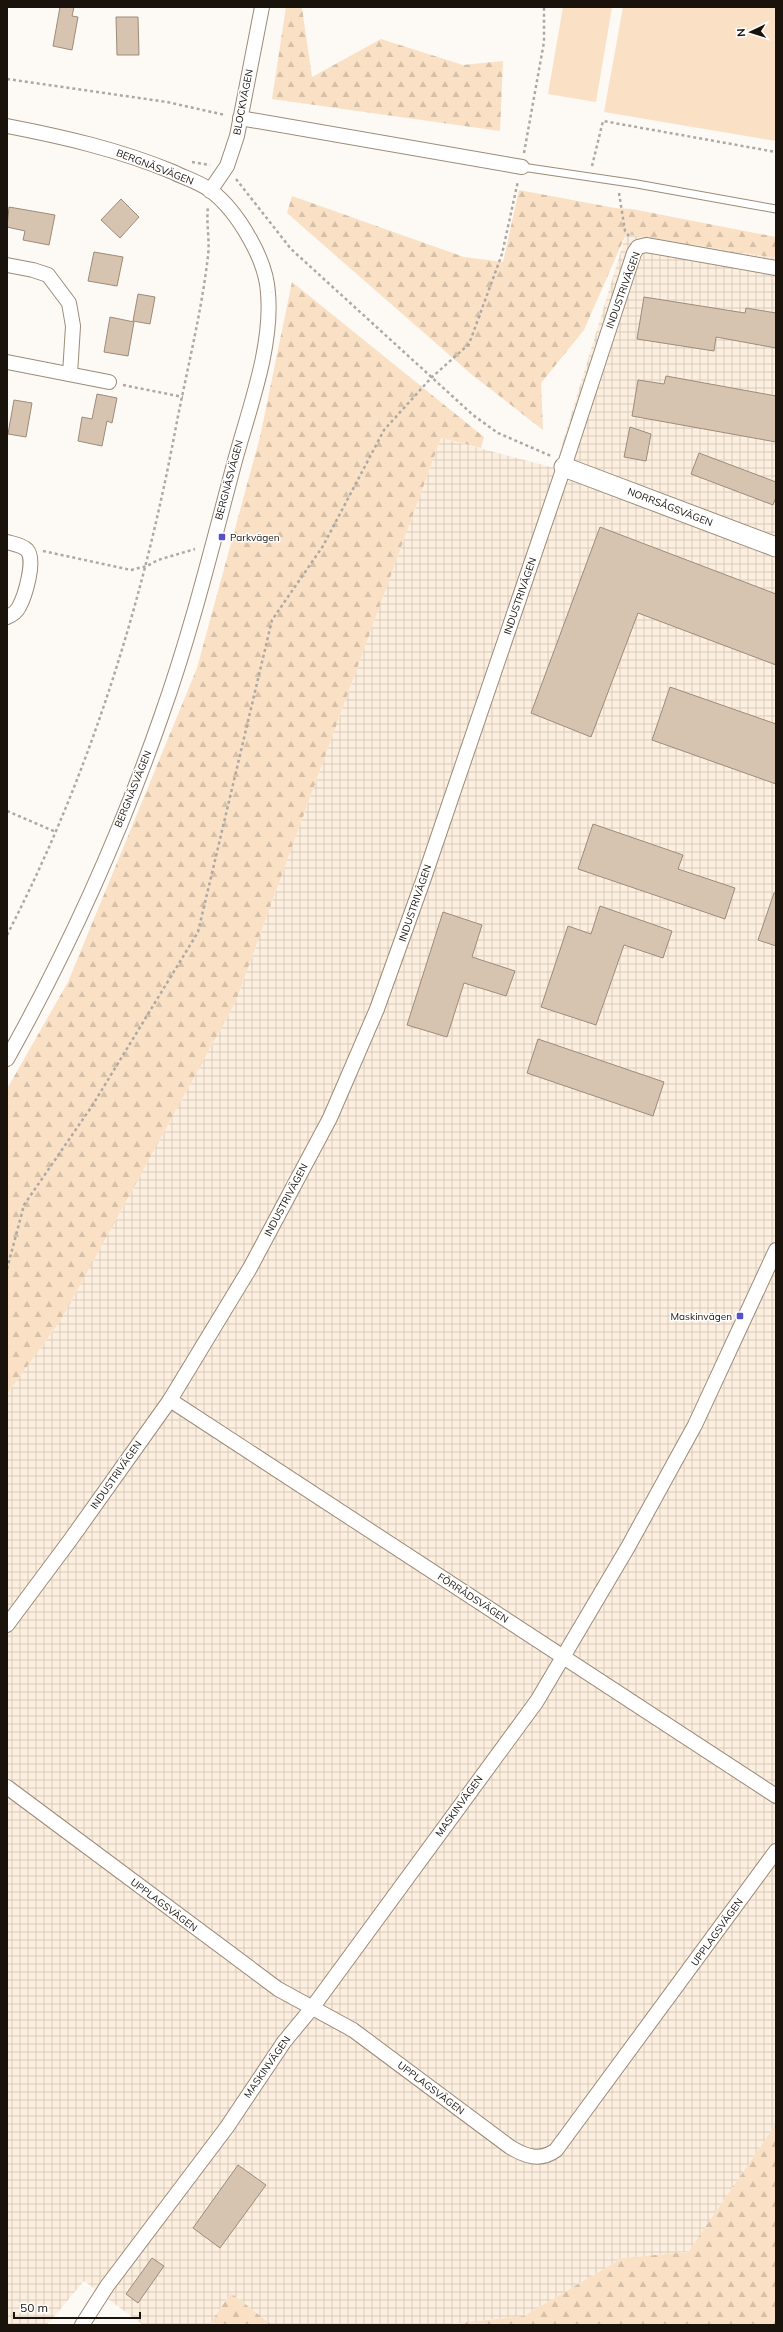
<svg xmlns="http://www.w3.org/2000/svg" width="783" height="2332" font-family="Mulish,sans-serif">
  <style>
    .industrial { fill: url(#industrial-grid) }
    .green { fill: #fae1c5 }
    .forest { fill: url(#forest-firs) }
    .building { fill: #d6c4b0; stroke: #9d8c79 }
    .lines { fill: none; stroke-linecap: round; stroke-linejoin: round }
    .lane-casing { stroke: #9c8b78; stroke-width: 9 }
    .street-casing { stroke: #9c8b78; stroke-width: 16 }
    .secondary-casing { stroke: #9c8b78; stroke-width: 21 }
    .path { stroke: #aea9a4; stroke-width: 2.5; stroke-dasharray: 3 3; stroke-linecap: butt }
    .lane { stroke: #fff; stroke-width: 7 }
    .street { stroke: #fff; stroke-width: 14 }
    .secondary { stroke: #fff; stroke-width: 19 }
    .poi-dot { fill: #5750c7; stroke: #fff; stroke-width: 1.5 }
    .labels { text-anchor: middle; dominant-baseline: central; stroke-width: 3; stroke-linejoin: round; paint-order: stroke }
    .street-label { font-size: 10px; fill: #1a130c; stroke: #fff }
    .poi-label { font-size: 10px; fill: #1a130c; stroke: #fff; text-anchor: start }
  </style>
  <defs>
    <pattern id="industrial-grid" width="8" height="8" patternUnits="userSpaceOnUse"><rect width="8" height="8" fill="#fdefdf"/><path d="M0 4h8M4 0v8" fill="none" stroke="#d8ccbe"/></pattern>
    <pattern id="forest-firs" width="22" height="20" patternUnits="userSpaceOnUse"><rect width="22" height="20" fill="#fae1c5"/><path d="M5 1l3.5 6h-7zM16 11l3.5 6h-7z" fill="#d6c0a8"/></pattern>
  </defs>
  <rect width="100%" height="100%" fill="#fdf9f5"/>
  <polygon class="industrial" points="626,234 776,258 776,2124 688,2252 622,2258 524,2316 441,2325 272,2325 231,2293 209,2325 143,2325 84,2281 47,2325 8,2325 7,1394 61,1320 236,1001 441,438 555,468"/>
  <g class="green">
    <polygon points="563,7 612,7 596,102 548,94"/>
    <polygon points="623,7 776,7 776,141 604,112"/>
  </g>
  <g class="forest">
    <polygon points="286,7 302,8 312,77 381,39 463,65 503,61 500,131 272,99"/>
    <polygon points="519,190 615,208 632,209 776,237 776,258 626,234 584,330 541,383 543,430 471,374 287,213 292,196 464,257 503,262"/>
    <polygon points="292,282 484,437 481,448 441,438 236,1001 61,1320 7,1394 7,1089 68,982 197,668 260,437"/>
    <polygon points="776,2124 776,2325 441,2325 524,2316 622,2258 688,2252"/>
    <polygon points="231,2293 272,2325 209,2325"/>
  </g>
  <g class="building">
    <polygon points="60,7 74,7 72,16 78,17 72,50 53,46"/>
    <polygon points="116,17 138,17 139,55 117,55"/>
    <polygon points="121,199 139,217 120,238 101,220"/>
    <polygon points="9,207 55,215 49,245 23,240 25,231 7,227"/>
    <polygon points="94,252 123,257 117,286 88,281"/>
    <polygon points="138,294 155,297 150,324 133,321"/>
    <polygon points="644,297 745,313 746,308 776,313 776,348 716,337 714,351 637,339"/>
    <polygon points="110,317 134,322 128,356 104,352"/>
    <polygon points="666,376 776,396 776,442 632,416 638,380 664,384"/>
    <polygon points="97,394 117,398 112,423 107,421 102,446 78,441 82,417 92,419"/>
    <polygon points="14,400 32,403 26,437 8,434"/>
    <polygon points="630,427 651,434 646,461 624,457"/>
    <polygon points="699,453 776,482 776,497 773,505 691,474"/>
    <polygon points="600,527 776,594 776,665 638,613 591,737 531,713"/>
    <polygon points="670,687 776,724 776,784 652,740"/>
    <polygon points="593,824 683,855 678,869 735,888 725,919 578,869"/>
    <polygon points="774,893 776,893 776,946 758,940"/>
    <polygon points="600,906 672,931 663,958 624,945 596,1025 541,1007 568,926 591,934"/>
    <polygon points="443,912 482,925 472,957 515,971 506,996 464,983 447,1037 407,1025"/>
    <polygon points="538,1039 664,1082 653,1116 527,1073"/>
    <polygon points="238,2165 266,2185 220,2248 193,2228"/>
    <polygon points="152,2258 164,2266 138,2303 126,2294"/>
  </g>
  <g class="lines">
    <defs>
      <polyline id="lane" points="522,167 637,184 776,209"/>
      <g id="street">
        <polyline points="240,118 522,167"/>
        <path d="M7,126C64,137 120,150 173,172C185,178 199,182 210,190C226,202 240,221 250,239C259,255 267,274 268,293C273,349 247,414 233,468C211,551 190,636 161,717C120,835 68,950 7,1059"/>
        <polyline points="210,191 227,166 237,136 262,7"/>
        <polyline points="7,265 33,270 48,275 69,303 73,326 70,374"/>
        <polyline points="7,362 109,382"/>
        <path d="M7,542C14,544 22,545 27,550C36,560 25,596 19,607C16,613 12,615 7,617"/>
        <polyline points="170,1400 776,1796"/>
        <polyline points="7,1625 71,1539 170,1400 250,1268 330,1118 377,1009 424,878 564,467 634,253 638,247 646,245 776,268"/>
        <path d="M7,1787L278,1989L353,2030L510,2147C525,2156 540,2162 556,2150L776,1851"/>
        <polyline points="82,2325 107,2286 227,2127 284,2042 312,2008 537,1701 628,1547 695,1425 776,1250"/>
      </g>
      <polyline id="secondary" points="564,467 776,547"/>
    </defs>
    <use href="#lane" class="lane-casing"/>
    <use href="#street" class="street-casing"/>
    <use href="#secondary" class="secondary-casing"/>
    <g class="path">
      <polyline points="7,79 167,102 225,115"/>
      <polyline points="524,153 544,42 544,7"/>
      <polyline points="192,162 210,165"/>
      <polyline points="592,166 603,121 776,152"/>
      <polyline points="236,179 291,249 473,415 498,433 551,456"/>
      <polyline points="619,193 625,231 629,236"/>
      <polyline points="123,385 183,397"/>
      <polyline points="43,551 131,570 147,566 158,560 195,549"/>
      <polyline points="7,811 56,832"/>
      <path d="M7,935C88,778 141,610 174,437C185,377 201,317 208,256C210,240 206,223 208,207"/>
      <polyline points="7,1269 24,1205 92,1106 198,932 272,620 323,546 384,430 431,378 469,344 502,254 518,181"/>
    </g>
    <use href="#lane" class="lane"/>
    <use href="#street" class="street"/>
    <use href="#secondary" class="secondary"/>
  </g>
  <g class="poi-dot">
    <rect x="218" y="533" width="8" height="8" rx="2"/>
    <rect x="736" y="1312" width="8" height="8" rx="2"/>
  </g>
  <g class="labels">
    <g class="street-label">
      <text transform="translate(243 102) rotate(-79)">BLOCKVÄGEN</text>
      <text transform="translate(155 167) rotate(21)">BERGNÄSVÄGEN</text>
      <text transform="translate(623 290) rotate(-70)">INDUSTRIVÄGEN</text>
      <text transform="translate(229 480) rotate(-75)">BERGNÄSVÄGEN</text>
      <text transform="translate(670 507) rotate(21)">NORRSÅGSVÄGEN</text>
      <text transform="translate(520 596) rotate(-71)">INDUSTRIVÄGEN</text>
      <text transform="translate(133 789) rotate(-68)">BERGNÄSVÄGEN</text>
      <text transform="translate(415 903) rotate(-71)">INDUSTRIVÄGEN</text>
      <text transform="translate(286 1200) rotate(-62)">INDUSTRIVÄGEN</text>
      <text transform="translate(116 1475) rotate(-55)">INDUSTRIVÄGEN</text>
      <text transform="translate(473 1598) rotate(33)">FÖRRÅDSVÄGEN</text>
      <text transform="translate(459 1806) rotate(-54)">MASKINVÄGEN</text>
      <text transform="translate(164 1905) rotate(37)">UPPLAGSVÄGEN</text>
      <text transform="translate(717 1932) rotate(-54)">UPPLAGSVÄGEN</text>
      <text transform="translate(267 2067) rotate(-55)">MASKINVÄGEN</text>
      <text transform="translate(431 2088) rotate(37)">UPPLAGSVÄGEN</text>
    </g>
    <g class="poi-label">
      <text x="230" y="537">Parkvägen</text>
      <text x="732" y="1316" text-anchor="end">Maskinvägen</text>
    </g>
  </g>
  <rect width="783" height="2332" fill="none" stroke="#1a130c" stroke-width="16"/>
  <g transform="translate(751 32) rotate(266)" stroke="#ffffff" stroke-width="3" paint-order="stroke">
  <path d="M0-3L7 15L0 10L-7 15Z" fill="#1a130c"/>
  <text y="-6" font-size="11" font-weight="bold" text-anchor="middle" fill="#1a130c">N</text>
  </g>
  <path d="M14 2312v6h126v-6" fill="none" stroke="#1a130c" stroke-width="2"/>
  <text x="20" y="2312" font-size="12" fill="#1a130c" stroke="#ffffff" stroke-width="3" paint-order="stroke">50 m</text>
</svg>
